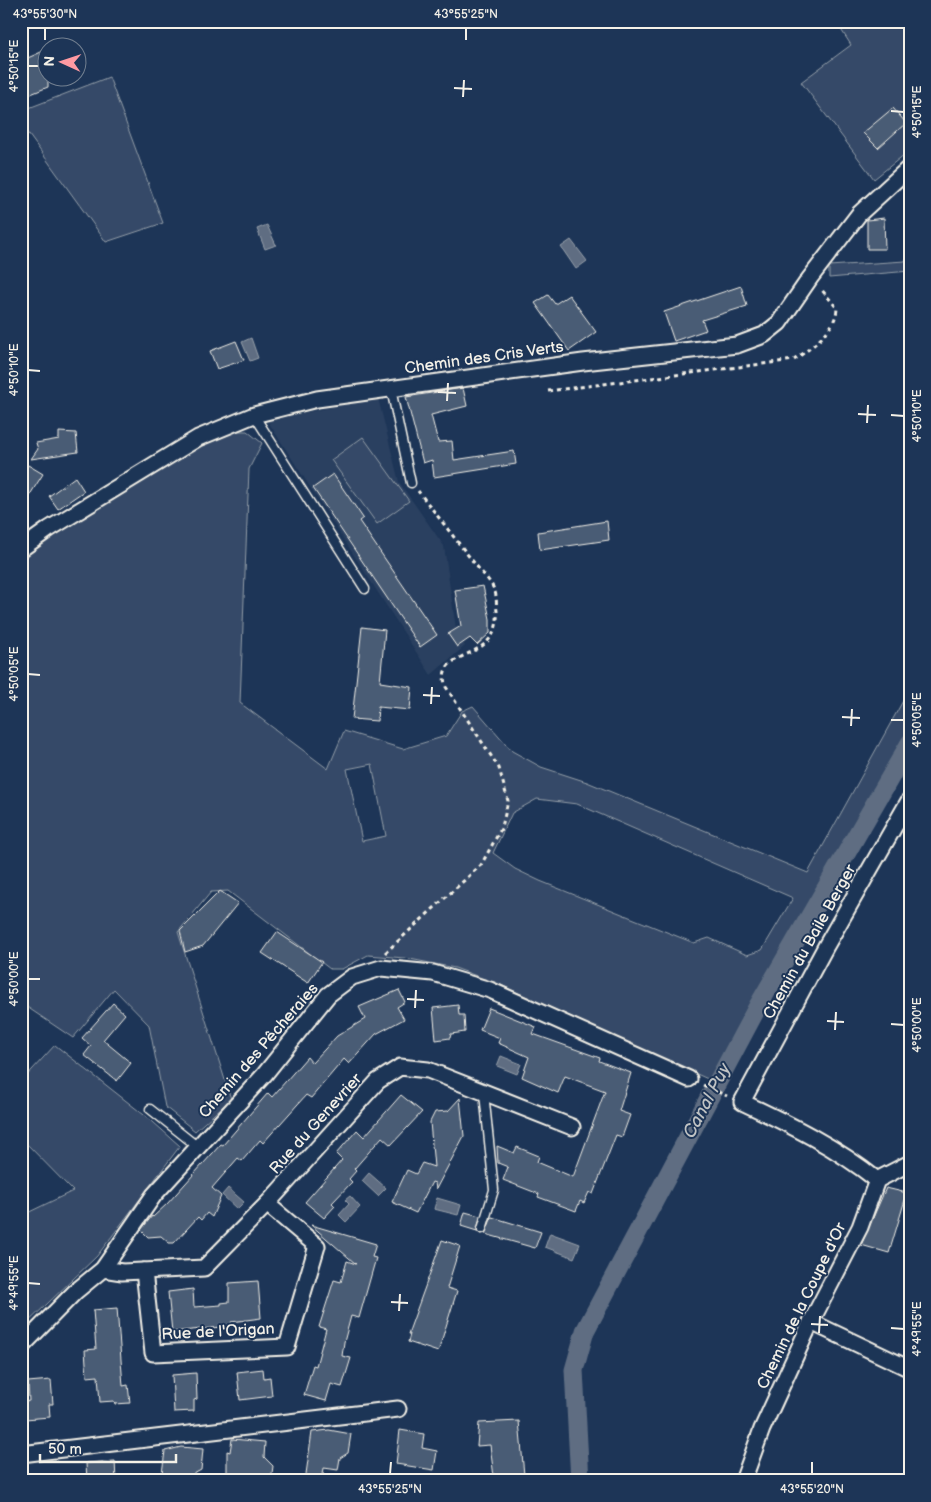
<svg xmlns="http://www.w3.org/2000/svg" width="931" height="1502" font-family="'Balsamiq Sans',sans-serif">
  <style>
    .built { fill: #2a4060 }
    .green { fill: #354a67; stroke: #949ea8; fill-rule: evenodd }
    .water { fill: #5e6d82; stroke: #9aa2ab }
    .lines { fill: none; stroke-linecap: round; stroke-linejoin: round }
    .canal { stroke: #5e6d82; stroke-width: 19 }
    .building { fill: #485b74; stroke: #f4f1e8 }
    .service-casing { stroke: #f4f1e8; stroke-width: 11 }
    .minor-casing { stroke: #f4f1e8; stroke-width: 19 }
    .path { stroke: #f4f1e8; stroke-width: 3; stroke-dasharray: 4 4; stroke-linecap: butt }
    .service { stroke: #1d3557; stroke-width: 8 }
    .minor { stroke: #1d3557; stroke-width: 15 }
    .ticks { fill: none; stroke: #f4f1e8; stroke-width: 2 }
    .labels { text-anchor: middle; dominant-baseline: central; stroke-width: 4; stroke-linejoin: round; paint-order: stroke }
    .street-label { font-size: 16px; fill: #f4f1e8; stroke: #1d3557 }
    .water-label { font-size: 18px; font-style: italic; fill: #c0c3c4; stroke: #1d3557 }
    .neatline { fill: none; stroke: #f4f1e8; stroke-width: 2 }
    .ticks-label { font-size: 12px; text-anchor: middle; fill: #f4f1e8 }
  </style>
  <rect width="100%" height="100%" fill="#1d3557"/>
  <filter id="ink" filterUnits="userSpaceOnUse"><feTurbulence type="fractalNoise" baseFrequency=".02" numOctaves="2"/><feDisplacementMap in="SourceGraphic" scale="10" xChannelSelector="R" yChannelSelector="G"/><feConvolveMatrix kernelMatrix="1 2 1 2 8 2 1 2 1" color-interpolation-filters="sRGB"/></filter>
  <g filter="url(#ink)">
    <polygon class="built" points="378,398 399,482 444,546 456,629 465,646 431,675 267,420"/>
    <g class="green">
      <polygon points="841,21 910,21 910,150 874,179 801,82 851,45 840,28"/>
      <polygon points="109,77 163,223 106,242 21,124 21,111"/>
      <polygon points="910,250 910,271 829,278 829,266 905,261"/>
      <path d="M220,431H247L262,443L249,469L240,703L328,769L344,731L403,749L446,736L462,711L473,706L512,751L541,767L587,782L808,873L910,688V735L710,1080L501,985L455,968L405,958L368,955L342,969H330L228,891L211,892L178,932L231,1099L195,1131L165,1107L149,1025L114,989L73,1038L21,1003V553ZM372,764L386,836L362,841L347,769ZM537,799L577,804L793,898L762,950L747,955L709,938L694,943L540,881L515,869L493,853L512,813Z"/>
      <polygon points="363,437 409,501 377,524 331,460"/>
      <polygon points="55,1045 153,1122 180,1146 97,1256 21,1329 21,1216 73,1191 21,1138 21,1082"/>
    </g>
    <g class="water">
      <polygon points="267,225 276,245 265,249 257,229"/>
      <polygon points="571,240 587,261 576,269 561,247"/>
      <polygon points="251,338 258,358 250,361 242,342"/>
      <polygon points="501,1056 521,1064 517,1074 497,1066"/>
      <polygon points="369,1173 386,1188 378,1196 362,1181"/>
      <polygon points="228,1188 244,1202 237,1209 222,1195"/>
      <polygon points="350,1196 360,1207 346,1222 339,1215 349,1204 345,1200"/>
      <polygon points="437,1198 461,1205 458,1215 434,1209"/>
      <polygon points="550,1233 580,1244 574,1258 545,1247"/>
    </g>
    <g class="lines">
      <polyline class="canal" points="580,1481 574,1370 585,1331 758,1006 910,743"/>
    </g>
    <g class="building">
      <polygon points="48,49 48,87 21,98 21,61"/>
      <polygon points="893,108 906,123 878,148 863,133"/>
      <polygon points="884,218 885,249 867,249 867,220"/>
      <polygon points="741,286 747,306 702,320 706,330 674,341 664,312"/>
      <polygon points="548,295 555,304 569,295 596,332 569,351 535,303"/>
      <polygon points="236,341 244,360 217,369 210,351"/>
      <polygon points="463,388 467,406 431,415 438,442 452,441 454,460 514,451 516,464 434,477 432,460 423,463 406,397"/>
      <polygon points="59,432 76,433 78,452 31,459 38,449 36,443 59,439"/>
      <polygon points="28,465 43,474 21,509 21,475"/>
      <polygon points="333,474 363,518 359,521 437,635 420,647 313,488"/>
      <polygon points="75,477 84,491 58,509 49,496"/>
      <polygon points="607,521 609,540 540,550 538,532"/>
      <polygon points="483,586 490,619 490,633 477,645 470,638 457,647 448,634 461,626 455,590"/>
      <polygon points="362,627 385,630 380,682 412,687 410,710 378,707 377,721 352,719"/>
      <polygon points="220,891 238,903 203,946 185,952 180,931"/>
      <polygon points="277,932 322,962 308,983 262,953"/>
      <polygon points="399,990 405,1002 397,1007 404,1019 376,1034 349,1064 344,1059 311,1098 306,1095 263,1143 260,1140 242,1161 238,1158 212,1188 221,1196 212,1217 207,1213 201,1220 198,1217 174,1243 169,1243 161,1236 148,1237 141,1230 152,1216 153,1217 167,1204 221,1144 223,1145 268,1093 272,1097 307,1057 312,1063 337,1036 365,1019 359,1007"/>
      <polygon points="113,1003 125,1014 103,1040 131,1063 117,1081 84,1055 91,1046 82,1038"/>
      <polygon points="458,1005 459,1015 464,1015 465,1032 451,1034 450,1038 436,1040 433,1008"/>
      <polygon points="489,1008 536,1027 533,1034 600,1058 599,1061 631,1073 619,1111 630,1115 622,1137 616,1135 593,1194 589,1192 584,1203 580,1201 576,1211 538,1197 539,1194 503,1180 508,1167 498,1163 497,1146 514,1153 517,1147 539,1156 537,1162 573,1177 605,1091 565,1076 558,1093 522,1077 529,1057 498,1043 500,1038 480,1030"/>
      <polygon points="401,1095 422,1112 391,1145 382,1137 354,1169 356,1171 349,1179 352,1182 332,1203 335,1206 324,1218 305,1202 342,1160 336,1154 357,1130 364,1137"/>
      <polygon points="460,1098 464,1136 436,1189 435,1183 432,1182 416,1213 392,1202 407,1170 416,1174 422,1163 434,1167 430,1122 435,1112 448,1111"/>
      <polygon points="886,1188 907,1193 889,1253 861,1245"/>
      <polygon points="465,1212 480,1216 477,1231 461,1226"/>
      <polygon points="492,1217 541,1232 535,1248 485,1234"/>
      <polygon points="311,1225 376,1244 372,1257 376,1258 359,1318 351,1316 344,1342 342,1356 351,1358 342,1387 331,1384 326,1401 304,1395 313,1365 316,1366 326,1329 319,1327 334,1280 341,1282 347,1261 356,1264"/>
      <polygon points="442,1240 460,1246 447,1288 457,1291 438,1352 408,1342 410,1334 408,1334"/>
      <polygon points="258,1281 261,1318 231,1322 231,1326 172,1332 168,1292 193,1289 194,1307 221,1305 221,1303 229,1302 229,1283"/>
      <polygon points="117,1308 123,1386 128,1385 130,1403 115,1404 114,1401 100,1402 98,1376 87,1377 85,1350 96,1349 93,1310"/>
      <polygon points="263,1369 264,1378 270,1377 272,1396 240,1400 237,1372"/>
      <polygon points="196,1373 197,1399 194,1400 194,1411 174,1412 172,1375"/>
      <polygon points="51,1380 53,1404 49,1404 50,1417 25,1419 24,1402 29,1401 28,1382"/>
      <polygon points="519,1421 524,1475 494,1477 490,1445 477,1446 479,1423"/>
      <polygon points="329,1430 351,1434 348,1453 340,1458 338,1470 324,1468 322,1481 305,1481 312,1432"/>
      <polygon points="400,1430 424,1434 422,1448 437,1451 434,1470 396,1464"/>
      <polygon points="232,1439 265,1442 264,1457 273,1466 271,1481 227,1481 227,1451 230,1452"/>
      <polygon points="181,1447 203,1449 201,1470 181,1481 161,1481 165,1451"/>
      <polygon points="115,1461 116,1481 87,1481 86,1463"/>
    </g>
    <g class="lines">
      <defs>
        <g id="service">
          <polyline points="391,389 411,483"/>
          <polyline points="254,415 365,589"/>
          <polyline points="150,1109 198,1147"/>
          <polyline points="482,1229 494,1190 484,1093"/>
        </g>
        <g id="minor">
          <polyline points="21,549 49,529 198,438 254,415 317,399 583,362 737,345 764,335 779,323 810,278 859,214 910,167"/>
          <path d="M877,1180C836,1147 789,1124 742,1102L826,946L910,799"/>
          <polyline points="103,1269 122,1272 204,1268 267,1204 378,1081 400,1067 428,1070 572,1127"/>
          <polyline points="144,1271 153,1353 287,1347 317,1246 267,1204"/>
          <polyline points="811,1322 910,1369"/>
          <polyline points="21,1347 75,1292 103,1269 154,1195 264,1075 328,995 352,977 381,968 433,973 490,990 689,1079"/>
          <polyline points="21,1454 398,1409"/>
          <polyline points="743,1481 762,1429 811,1322 860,1227 877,1180 910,1163"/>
        </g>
      </defs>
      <use href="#service" class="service-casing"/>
      <use href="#minor" class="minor-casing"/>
      <g class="path">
        <path d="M548,391L794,360C811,348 836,330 837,308L821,289"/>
        <path d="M385,953L481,865L502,827L508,801L499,768L446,687C432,646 501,665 497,611C496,605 497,597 495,592C492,582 481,572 475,564C456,540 437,515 418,491"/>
        <polyline points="703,1085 727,1096"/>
      </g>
      <use href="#service" class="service"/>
      <use href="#minor" class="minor"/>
    </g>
  </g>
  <path class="ticks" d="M45,40V28M466,40V28M28,66H40M454,88L472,89M463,97L464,80M891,111L904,112M28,370L40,371M438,392L456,393M447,401L448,383M858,414L876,415M891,415L904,416M867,423L868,405M28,674L40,675M423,695L440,696M431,704L432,687M842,717L860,718M891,720H904M851,726L852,709M28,979H40M407,999L424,1000M415,1008L416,990M827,1021L844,1022M891,1024L904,1025M835,1030L836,1012M28,1283L40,1284M391,1302L408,1303M399,1311L400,1294M811,1324L828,1325M891,1328L904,1329M819,1333L820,1316M390,1474L391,1462M812,1474V1462"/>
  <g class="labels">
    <g class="street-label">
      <text transform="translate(484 358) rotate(-8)">Chemin des Cris Verts</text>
      <text transform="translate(810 942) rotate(-61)">Chemin du Baile Berger</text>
      <text transform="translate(259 1051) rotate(-49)">Chemin des Pêcheraies</text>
      <text transform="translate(316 1124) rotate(-48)">Rue du Genevrier</text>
      <text transform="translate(802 1306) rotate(-64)">Chemin de la Coupe d'Or</text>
      <text transform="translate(218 1332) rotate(-3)">Rue de l'Origan</text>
    </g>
    <g class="water-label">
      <text transform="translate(707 1101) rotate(-62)">Canal Puy</text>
    </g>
  </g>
  <rect width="931" height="1502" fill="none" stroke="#1d3557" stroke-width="55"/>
  <g transform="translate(62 62) rotate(273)"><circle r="24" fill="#1d3557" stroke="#738091"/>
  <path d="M0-4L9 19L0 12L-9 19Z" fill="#ff9aa2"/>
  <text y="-8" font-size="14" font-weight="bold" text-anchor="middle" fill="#f4f1e8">N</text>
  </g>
  <path d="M40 1454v8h136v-8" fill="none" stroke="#f4f1e8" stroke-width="2.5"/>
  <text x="48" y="1454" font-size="15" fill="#f4f1e8" stroke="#1d3557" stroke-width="4" paint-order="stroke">50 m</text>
  <rect x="28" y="28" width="876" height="1446" class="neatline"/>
  <g class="ticks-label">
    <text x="45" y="18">43°55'30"N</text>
    <text x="466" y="18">43°55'25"N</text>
    <text transform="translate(14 66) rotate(-90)" y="4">4°50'15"E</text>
    <text transform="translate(917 112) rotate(-90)" y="4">4°50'15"E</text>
    <text transform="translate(14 370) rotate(-90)" y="4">4°50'10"E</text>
    <text transform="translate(917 416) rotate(-90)" y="4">4°50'10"E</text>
    <text transform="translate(14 674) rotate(-90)" y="4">4°50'05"E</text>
    <text transform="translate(917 720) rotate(-90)" y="4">4°50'05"E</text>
    <text transform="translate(14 979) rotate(-90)" y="4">4°50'00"E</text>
    <text transform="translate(917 1025) rotate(-90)" y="4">4°50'00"E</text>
    <text transform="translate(14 1283) rotate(-90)" y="4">4°49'55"E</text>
    <text transform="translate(917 1329) rotate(-90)" y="4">4°49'55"E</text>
    <text x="390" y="1493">43°55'25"N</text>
    <text x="812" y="1493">43°55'20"N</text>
  </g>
</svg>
